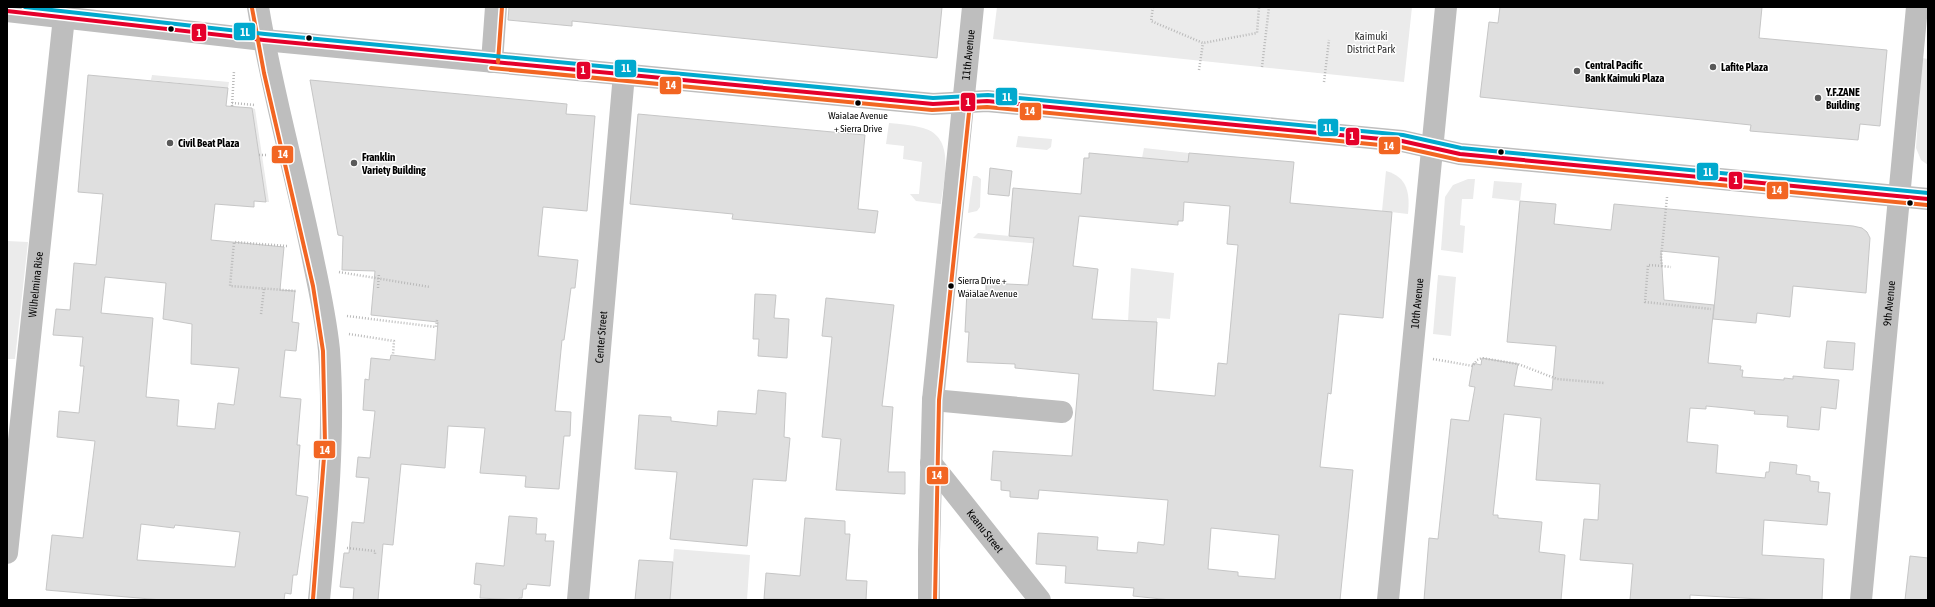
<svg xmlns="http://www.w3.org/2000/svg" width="1935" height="607" font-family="'Asap Condensed',sans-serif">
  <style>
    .green { fill: #ebebeb }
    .building { fill: #dfdfdf; stroke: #c6c6c6; fill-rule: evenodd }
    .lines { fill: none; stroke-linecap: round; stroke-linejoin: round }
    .path { stroke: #b9b9b9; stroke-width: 2.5; stroke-dasharray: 1 2; stroke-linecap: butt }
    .minor { stroke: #bebebe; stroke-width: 22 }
    .major { stroke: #bebebe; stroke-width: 22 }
    .bus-1-casing { stroke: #fff; stroke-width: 7 }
    .bus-2-casing { stroke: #fff; stroke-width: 7 }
    .bus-3-casing { stroke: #fff; stroke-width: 7 }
    .bus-1 { stroke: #e4002b; stroke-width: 4 }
    .bus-2 { stroke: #f26522; stroke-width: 4 }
    .bus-3 { stroke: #00a9ce; stroke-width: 4 }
    .bus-dot { fill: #000; stroke: #fff; stroke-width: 1.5 }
    .poi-dot { fill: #595959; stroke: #fff; stroke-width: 1.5 }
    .labels { text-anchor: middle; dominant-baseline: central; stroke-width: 3; stroke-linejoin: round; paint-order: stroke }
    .bus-label { font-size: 10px; fill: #000; stroke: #fff }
    .park-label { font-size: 11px; fill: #323232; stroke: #fff }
    .street-label { font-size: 11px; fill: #000; stroke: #fff }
    .poi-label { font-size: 11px; font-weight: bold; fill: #000; stroke: #fff; text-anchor: start }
    .line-badge { stroke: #fff; stroke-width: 1.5 }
    .badge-label { font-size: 11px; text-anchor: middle; font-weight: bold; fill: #fff }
  </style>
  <rect width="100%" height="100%" fill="#fff"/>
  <g class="green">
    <polygon points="997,7 1412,7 1404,82 993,39"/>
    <polygon points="1922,58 1928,59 1928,165 1921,160 1916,148"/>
    <polygon points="152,75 229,82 228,88 151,80"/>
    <polygon points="252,108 255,109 269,202 266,202"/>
    <path d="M889,123C900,124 912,125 923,128C956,137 944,179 941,204L916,201L910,194H919L922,162L903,159L904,146L886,144Z"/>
    <polygon points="1018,136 1052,139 1051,147 1047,150 1016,147"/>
    <polygon points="1144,148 1189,153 1188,167 1184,161 1142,158"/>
    <path d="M1386,171C1408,177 1410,194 1408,214L1382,211Z"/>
    <polygon points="973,176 977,176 981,179 980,207 977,211 968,213"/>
    <polygon points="1468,179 1475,179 1473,199 1462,199 1460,225 1465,226 1463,253 1441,250 1445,197 1453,185"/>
    <polygon points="1494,181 1522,183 1520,201 1492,198"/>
    <polygon points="978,233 1076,242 1075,247 973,238"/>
    <polygon points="7,241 28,242 15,359 7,359"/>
    <polygon points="1131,268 1174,273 1170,319 1157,318 1157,322 1128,321"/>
    <polygon points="1438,275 1456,277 1451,336 1433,334"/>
    <polygon points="674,549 750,555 747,600 670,600"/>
  </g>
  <g class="building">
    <polygon points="509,7 942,7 937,58 572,21 572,26 508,20"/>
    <polygon points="1500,7 1762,7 1759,38 1887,50 1880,126 1860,124 1858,140 1750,131 1751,125 1480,97 1489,22 1498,23"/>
    <path d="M88,75L228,88L226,106L252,108L266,202L254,201V207L215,204L211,240L284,247L280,290L295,291L292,322L299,323L296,351L285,350L280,397L301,399L297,445H300L296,495L308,497L297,575H293L291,594L285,593L284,600H162L46,590L52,535L83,538L95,441L57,437L59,411L79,413L84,366H80L83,337L53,335L56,309L70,310L74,263L96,265L103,194L78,192ZM105,277L166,283L163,319L192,324L191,364L239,368L234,405L218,403L215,429L177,426L179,400L146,397L153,318L101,313ZM141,524L174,528L175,525L240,532L235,567L137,560Z"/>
    <polygon points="310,80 567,104 566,114 595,116 587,211 543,207 538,256 578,260 575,288 571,288 564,340 562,340 555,411 571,412 570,436 564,436 559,489 525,487 526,476 480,473 485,428 448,426 445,468 401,464 393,545 383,544 378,600 353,600 354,588 340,587 344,553 349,553 352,522 364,523 369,478 356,477 358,457 370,458 375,411 363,410 365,379 369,380 371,358 390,360 391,355 435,360 438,322 371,315 375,271 342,270 343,236 338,235"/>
    <polygon points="638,114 865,135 858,209 878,211 875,233 732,219 733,214 630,204"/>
    <path d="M1089,153L1188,162L1189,153L1294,162L1290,203L1392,212L1383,318L1339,314L1331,394L1328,393L1320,467L1353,470L1340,600H1171L1133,596L1134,588L1065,583L1066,566L1036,564L1038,533L1098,537L1097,550L1137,553L1138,542L1164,545L1168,500L1039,490L1038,499L1010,497V491L1001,490V481L991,480L993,451L1072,456L1079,374L1015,368V364L967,362L969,332H965L967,290L986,291V283L1028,285L1034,238L1009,236L1013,188L1081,194L1084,158H1089ZM1184,202L1230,206L1227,244L1238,245L1227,364L1218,363L1215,396L1153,390L1157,322L1092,319L1098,269L1073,266L1079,216L1178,225V221H1183ZM1211,528L1279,535L1275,579L1238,576V572L1208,569Z"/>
    <polygon points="990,168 1012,171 1009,196 988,194"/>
    <polygon points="1520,201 1556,204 1554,224 1611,230 1614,204 1853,226 1862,228 1867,232 1870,238 1866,293 1793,286 1790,317 1757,313 1756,323 1713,319 1719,257 1661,251 1664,300 1714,305 1708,363 1741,366 1740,370 1743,370 1742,377 1784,380 1784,378 1793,379 1793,376 1839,380 1836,409 1821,407 1819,430 1787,427 1788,416 1754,414 1755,411 1727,408 1706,406 1706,409 1690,408 1687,442 1718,445 1716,473 1765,478 1766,472 1769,472 1770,462 1797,465 1796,474 1810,476 1810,481 1819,482 1818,492 1830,493 1827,525 1764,520 1762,555 1824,559 1822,600 1777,600 1690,595 1690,600 1630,600 1633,564 1580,560 1584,519 1598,520 1600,484 1536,480 1541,418 1504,414 1493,515 1498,515 1498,518 1542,522 1539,552 1565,555 1561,600 1424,600 1429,538 1438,539 1451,419 1469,421 1475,387 1469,386 1473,363 1481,365 1482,358 1518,364 1514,386 1552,390 1556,346 1507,342"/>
    <polygon points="755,294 776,295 774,318 789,319 787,358 758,356 759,339 753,339"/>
    <polygon points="826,298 894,305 882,406 893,407 888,472 905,472 905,494 836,490 841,439 822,437 832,337 822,336"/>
    <polygon points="1827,341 1855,343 1853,370 1824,368"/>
    <polygon points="758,390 786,393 784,437 790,438 786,481 753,479 747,546 670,539 677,472 635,469 639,415 671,417 671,421 717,426 718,411 756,414"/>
    <polygon points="509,516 537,518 536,534 546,534 545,541 554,541 550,586 527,584 526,589 523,589 522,598 519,598 519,600 480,598 481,585 474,584 476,563 504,566"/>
    <polygon points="805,518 845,521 845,534 850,534 846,580 867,581 866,600 764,599 766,573 800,576"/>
    <polygon points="1910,556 1928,558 1928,600 1905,600"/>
    <polygon points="639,560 673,562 670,600 635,600"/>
  </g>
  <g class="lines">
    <g class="path">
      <polyline points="1153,7 1151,21 1203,43 1257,33 1259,7"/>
      <polyline points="1262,67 1269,7"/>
      <polyline points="1199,70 1203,43"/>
      <polyline points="1324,82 1329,40"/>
      <polyline points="232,103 255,105"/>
      <polyline points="232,106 234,71"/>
      <polyline points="259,155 266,155"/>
      <polyline points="1667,197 1661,258 1662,266 1671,267"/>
      <polyline points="287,246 234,242 230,286 297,291"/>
      <polyline points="1662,266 1648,265 1645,302 1711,309"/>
      <polyline points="339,272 430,287"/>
      <polyline points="378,288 379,273"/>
      <polyline points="261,314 264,289"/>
      <polyline points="347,316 436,327 437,320"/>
      <polyline points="349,334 394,341 393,355"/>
      <polyline points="1433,359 1473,366 1477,360 1482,358 1518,364 1557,379 1604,383"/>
      <polyline points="347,548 375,551 375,555"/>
    </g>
    <g class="minor">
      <path d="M258,7C272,93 297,178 314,264C320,292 326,321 329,350C335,433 327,517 319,600"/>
      <polyline points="492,62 496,7"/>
      <polyline points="933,400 1062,412"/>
      <path id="s1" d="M931,463L1040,600"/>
      <path id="s2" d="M7,553L64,17"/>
      <path id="s3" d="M578,600L624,74"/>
      <path id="s4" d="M929,600V550L933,400L973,7"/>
      <path id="s5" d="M1388,600L1446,7"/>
      <path id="s6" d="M1861,600L1917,7"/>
    </g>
    <polyline class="major" points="7,11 264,40 933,104 987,101 1402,141 1460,154 1928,199"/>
    <defs>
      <polyline id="bus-1" points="7,11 264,40 933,104 987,101 1402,141 1460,154 1928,199"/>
      <g id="bus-2">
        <polyline points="252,8 264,73 313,286 323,351 325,444 313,599"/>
        <polyline points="498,62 502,7"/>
        <polyline points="491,68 932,110 987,107 1401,147 1459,160 1927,205"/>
        <polyline points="935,600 939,400 970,103"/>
      </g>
      <polyline id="bus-3" points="25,7 265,34 933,98 988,95 1403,135 1461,148 1928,193"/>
    </defs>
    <use href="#bus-1" class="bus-1-casing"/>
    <use href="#bus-2" class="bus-2-casing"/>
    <use href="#bus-3" class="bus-3-casing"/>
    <use href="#bus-1" class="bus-1"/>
    <use href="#bus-2" class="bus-2"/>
    <use href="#bus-3" class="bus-3"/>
  </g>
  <g class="bus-dot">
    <circle cx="171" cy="29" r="3.5"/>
    <circle cx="309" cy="38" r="3.5"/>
    <circle cx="858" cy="103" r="3.5"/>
    <circle cx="1501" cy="152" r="3.5"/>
    <circle cx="1910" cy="203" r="3.5"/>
    <circle cx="951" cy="286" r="3.5"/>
  </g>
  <g class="poi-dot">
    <circle cx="1713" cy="67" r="4"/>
    <circle cx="1577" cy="71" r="4"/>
    <circle cx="1818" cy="98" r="4"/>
    <circle cx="170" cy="143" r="4"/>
    <circle cx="354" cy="163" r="4"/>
  </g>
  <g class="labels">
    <g class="bus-label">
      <text x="858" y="115">Waialae Avenue<tspan x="858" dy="13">+ Sierra Drive</tspan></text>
      <text x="958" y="280" text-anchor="start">Sierra Drive +<tspan x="958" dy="13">Waialae Avenue</tspan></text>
    </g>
    <g class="park-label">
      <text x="1371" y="36">Kaimuki<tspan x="1371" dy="13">District Park</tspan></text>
    </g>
    <g class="street-label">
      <text stroke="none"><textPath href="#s4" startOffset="547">11th Avenue</textPath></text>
      <text stroke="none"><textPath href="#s2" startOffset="270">Wilhelmina Rise</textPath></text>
      <text stroke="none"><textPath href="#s5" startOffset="298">10th Avenue</textPath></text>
      <text stroke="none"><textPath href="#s6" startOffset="298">9th Avenue</textPath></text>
      <text stroke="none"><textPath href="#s3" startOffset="264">Center Street</textPath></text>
      <text stroke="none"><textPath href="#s1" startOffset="87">Keanu Street</textPath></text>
    </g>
    <g class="poi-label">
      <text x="1585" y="65">Central Pacific<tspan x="1585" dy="13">Bank Kaimuki Plaza</tspan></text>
      <text x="1721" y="67">Lafite Plaza</text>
      <text x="1826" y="92">Y.F.ZANE<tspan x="1826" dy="13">Building</tspan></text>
      <text x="178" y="143">Civil Beat Plaza</text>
      <text x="362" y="157">Franklin<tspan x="362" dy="13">Variety Building</tspan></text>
    </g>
  </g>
  <g class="line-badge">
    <rect x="233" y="22" width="23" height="19" rx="4" fill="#00a9ce"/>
    <rect x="191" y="23" width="16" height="19" rx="4" fill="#e4002b"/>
    <rect x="614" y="59" width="23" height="19" rx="4" fill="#00a9ce"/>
    <rect x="576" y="61" width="15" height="19" rx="4" fill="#e4002b"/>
    <rect x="659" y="76" width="23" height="19" rx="4" fill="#f26522"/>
    <rect x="995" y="87" width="23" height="19" rx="4" fill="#00a9ce"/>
    <rect x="960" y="92" width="16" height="20" rx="4" fill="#e4002b"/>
    <rect x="1019" y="102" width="23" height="19" rx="4" fill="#f26522"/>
    <rect x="1317" y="118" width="22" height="19" rx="4" fill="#00a9ce"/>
    <rect x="1345" y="127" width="15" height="19" rx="4" fill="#e4002b"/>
    <rect x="1378" y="136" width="23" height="19" rx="4" fill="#f26522"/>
    <rect x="271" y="145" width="23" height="19" rx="4" fill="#f26522"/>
    <rect x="1696" y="162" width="23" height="19" rx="4" fill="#00a9ce"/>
    <rect x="1728" y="171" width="15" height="19" rx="4" fill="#e4002b"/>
    <rect x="1766" y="181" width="23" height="19" rx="4" fill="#f26522"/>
    <rect x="313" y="440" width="23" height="19" rx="4" fill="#f26522"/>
    <rect x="926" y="466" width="23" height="19" rx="4" fill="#f26522"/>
  </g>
  <g class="badge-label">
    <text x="245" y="36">1L</text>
    <text x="199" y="37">1</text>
    <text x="626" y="72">1L</text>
    <text x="583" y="74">1</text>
    <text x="671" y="89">14</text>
    <text x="1007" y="101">1L</text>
    <text x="968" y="106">1</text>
    <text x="1030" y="115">14</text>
    <text x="1328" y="132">1L</text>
    <text x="1352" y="140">1</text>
    <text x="1389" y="150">14</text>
    <text x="283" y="158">14</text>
    <text x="1708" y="176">1L</text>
    <text x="1736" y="184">1</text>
    <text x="1777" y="194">14</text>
    <text x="325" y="454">14</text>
    <text x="937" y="479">14</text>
  </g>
  <rect width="1935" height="607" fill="none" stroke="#000000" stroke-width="16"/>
</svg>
